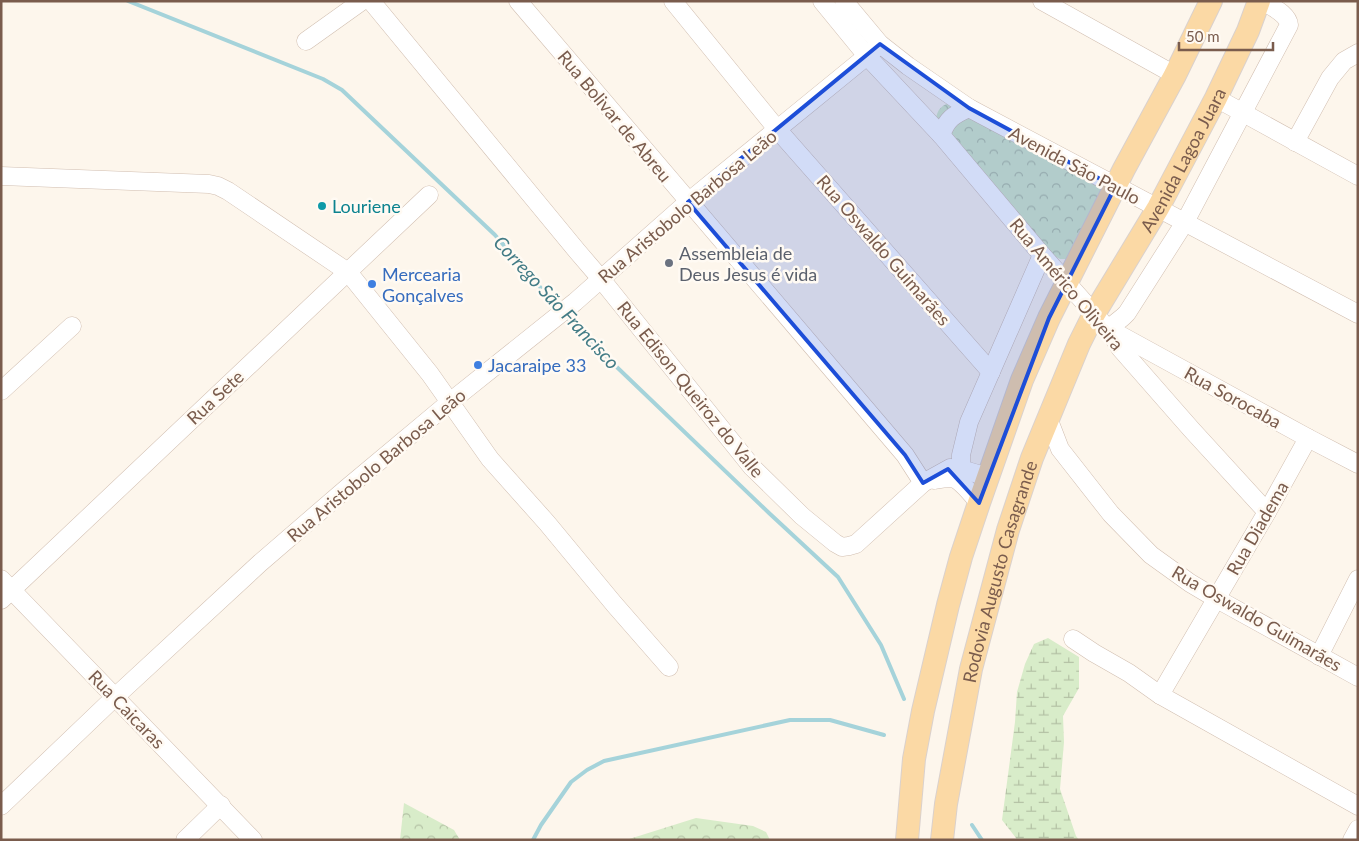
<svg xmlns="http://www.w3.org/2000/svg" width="1359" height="841" font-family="Lato,sans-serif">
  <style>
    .forest { fill: url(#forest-crowns) }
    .wetland { fill: url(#wetland-marsh) }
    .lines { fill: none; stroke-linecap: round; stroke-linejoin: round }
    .stream { stroke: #a5d3da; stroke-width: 4 }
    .minor-casing { stroke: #d1beb0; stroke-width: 19 }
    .major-casing { stroke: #dad1cd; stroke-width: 24 }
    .minor { stroke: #fff; stroke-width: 18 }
    .major { stroke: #fbd9a5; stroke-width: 22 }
    .marked { fill: #1d4ed8; fill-opacity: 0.2; stroke: #1d4ed8; stroke-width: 4; stroke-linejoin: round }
    .culture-dot { fill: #0f9aa8; stroke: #fffaf3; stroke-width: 2 }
    .worship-dot { fill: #6b7280; stroke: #fffaf3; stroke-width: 2 }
    .shop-dot { fill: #3f7fe0; stroke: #fffaf3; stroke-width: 2 }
    .labels { text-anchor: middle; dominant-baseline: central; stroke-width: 5; stroke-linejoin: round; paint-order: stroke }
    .street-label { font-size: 18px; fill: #7a5c4d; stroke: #fffaf3 }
    .culture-label { font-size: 18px; fill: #0d838f; stroke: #fffaf3; text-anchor: start }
    .worship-label { font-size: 18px; fill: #5b616d; stroke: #fffaf3; text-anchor: start }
    .shop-label { font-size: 18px; fill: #366cbe; stroke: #fffaf3; text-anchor: start }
    .water-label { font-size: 19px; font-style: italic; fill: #437c86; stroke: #fffaf3 }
  </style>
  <defs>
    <pattern id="forest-crowns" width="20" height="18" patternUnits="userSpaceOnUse" patternTransform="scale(1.25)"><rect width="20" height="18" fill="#d8ecc9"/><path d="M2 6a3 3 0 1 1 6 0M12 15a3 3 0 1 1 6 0" fill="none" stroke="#b4c2a5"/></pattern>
    <pattern id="wetland-marsh" width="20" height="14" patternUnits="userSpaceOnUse" patternTransform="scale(1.25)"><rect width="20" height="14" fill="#d8ecc9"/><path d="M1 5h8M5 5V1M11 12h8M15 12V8" fill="none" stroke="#b4c2a5"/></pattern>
  </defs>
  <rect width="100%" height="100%" fill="#fdf6ec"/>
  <g class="forest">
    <path d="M949,103L1104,189L1067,259H1060L1054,256L936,119C937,110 941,106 949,103Z"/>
    <polygon points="404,803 454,830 460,840 400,840"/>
    <polygon points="696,818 753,826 766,832 770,840 626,840"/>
  </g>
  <polygon class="wetland" points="1048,638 1079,657 1079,688 1063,716 1064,742 1060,789 1076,836 1079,840 1016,840 1016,838 1002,820 1015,722 1017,692 1025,664 1034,644"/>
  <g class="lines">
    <g class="stream">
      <polyline points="128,1 323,79 342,90 495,235 559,309"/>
      <polyline points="565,316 574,326 769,513 838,577 881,645 904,699"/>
      <polyline points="972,825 982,840"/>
      <polyline points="533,840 541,825 571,782 587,770 604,761 790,720 830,720 884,735"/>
    </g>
    <defs>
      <g id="minor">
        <polyline points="371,1 577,251 601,279 752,467 802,516 835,543 842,547 849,546 856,544 923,483 950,468 961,469 988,477"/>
        <polyline points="518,1 905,455 923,483"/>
        <polyline points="673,1 777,129 991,372"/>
        <polyline points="822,1 867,56 941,135 1042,255 1108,329 1120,348 1191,429 1267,512"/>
        <polyline points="844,1 880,44 908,66 969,108 1358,314"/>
        <polyline points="1042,1 1175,75"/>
        <polyline points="306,41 362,1"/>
        <polyline points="1216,98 1358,176"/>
        <path d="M941,135C947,119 953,115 969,108"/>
        <polyline points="1295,142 1330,78 1344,61 1358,53"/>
        <polyline points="1,176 209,184 218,186 228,191 348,272 430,374 490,459 547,523 614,604 669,667"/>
        <path d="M1108,329L1123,317L1127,313L1185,222L1289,25C1288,14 1272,7 1263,1"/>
        <polyline points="1109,329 1308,438 1358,464"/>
        <polyline points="1,391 72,326"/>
        <polyline points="1048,418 1060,449 1111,514 1151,555 1190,583 1217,599 1358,677"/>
        <polyline points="961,469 961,455 969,422 1042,255"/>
        <path d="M934,480C940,479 949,477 955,479C962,482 974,497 979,503"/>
        <polyline points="1,579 253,840"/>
        <polyline points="1,600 429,195"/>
        <polyline points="1073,639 1094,653 1129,673 1160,695 1358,806"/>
        <polyline points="1319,656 1358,579"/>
        <polyline points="1160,695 1267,512 1308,438"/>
        <polyline points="1,806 115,697 260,563 347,488 450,402 575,302 688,202 867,56 880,44"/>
        <polyline points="185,840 221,805"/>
        <polyline points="1352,840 1358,829"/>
      </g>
      <g id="major">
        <polyline points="907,840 914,759 923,711 948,605 961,557 979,503 1022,380 1049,318 1124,169 1175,75 1211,1"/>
        <path id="s1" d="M942,840L946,804L971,669L1008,530L1032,458L1079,344L1094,314L1158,208L1216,98L1248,31L1259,1"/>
      </g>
    </defs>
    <use href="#minor" class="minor-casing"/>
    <use href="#major" class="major-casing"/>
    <use href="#minor" class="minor"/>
    <use href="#major" class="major"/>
  </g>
  <path class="marked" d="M880,44L969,108L1115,187L1049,318L979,503L948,469L923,483L905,455L688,202Z"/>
  <circle class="culture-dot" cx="322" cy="206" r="5"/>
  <circle class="worship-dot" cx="669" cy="263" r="5"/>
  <g class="shop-dot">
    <circle cx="372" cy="284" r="5"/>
    <circle cx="478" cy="365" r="5"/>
  </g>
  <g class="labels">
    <g class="street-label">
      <text transform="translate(615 116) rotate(50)">Rua Bolivar de Abreu</text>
      <text stroke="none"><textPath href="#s1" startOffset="728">Avenida Lagoa Juara</textPath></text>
      <text transform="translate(1075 165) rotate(28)">Avenida São Paulo</text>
      <text transform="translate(687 206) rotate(-40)">Rua Aristobolo Barbosa Leão</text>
      <text transform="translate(884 250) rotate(49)">Rua Oswaldo Guimarães</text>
      <text transform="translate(1067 284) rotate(50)">Rua Américo Oliveira</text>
      <text transform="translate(691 389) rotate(51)">Rua Edison Queiroz do Valle</text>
      <text transform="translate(215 397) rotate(-43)">Rua Sete</text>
      <text transform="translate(1233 397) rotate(29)">Rua Sorocaba</text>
      <text transform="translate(376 465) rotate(-40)">Rua Aristobolo Barbosa Leão</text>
      <text transform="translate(1257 528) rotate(-60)">Rua Diadema</text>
      <text stroke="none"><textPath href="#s1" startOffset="275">Rodovia Augusto Casagrande</textPath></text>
      <text transform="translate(1257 618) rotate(30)">Rua Oswaldo Guimarães</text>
      <text transform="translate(127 709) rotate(46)">Rua Caicaras</text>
    </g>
    <g class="culture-label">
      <text x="332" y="206">Louriene</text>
    </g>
    <g class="worship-label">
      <text x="679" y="253">Assembleia de<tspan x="679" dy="21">Deus Jesus é vida</tspan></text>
    </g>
    <g class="shop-label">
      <text x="382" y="274">Mercearia<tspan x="382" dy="21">Gonçalves</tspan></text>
      <text x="488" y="365">Jacaraipe 33</text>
    </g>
    <g class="water-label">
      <text transform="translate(557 302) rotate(47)">Corrego São Francisco</text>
    </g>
  </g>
  <rect width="1359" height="841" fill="none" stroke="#7a5c4d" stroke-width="5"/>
  <path d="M1179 42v8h94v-8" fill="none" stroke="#7a5c4d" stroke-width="2.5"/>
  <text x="1186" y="42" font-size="15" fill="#7a5c4d" stroke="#fffaf3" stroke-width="4" paint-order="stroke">50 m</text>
</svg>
